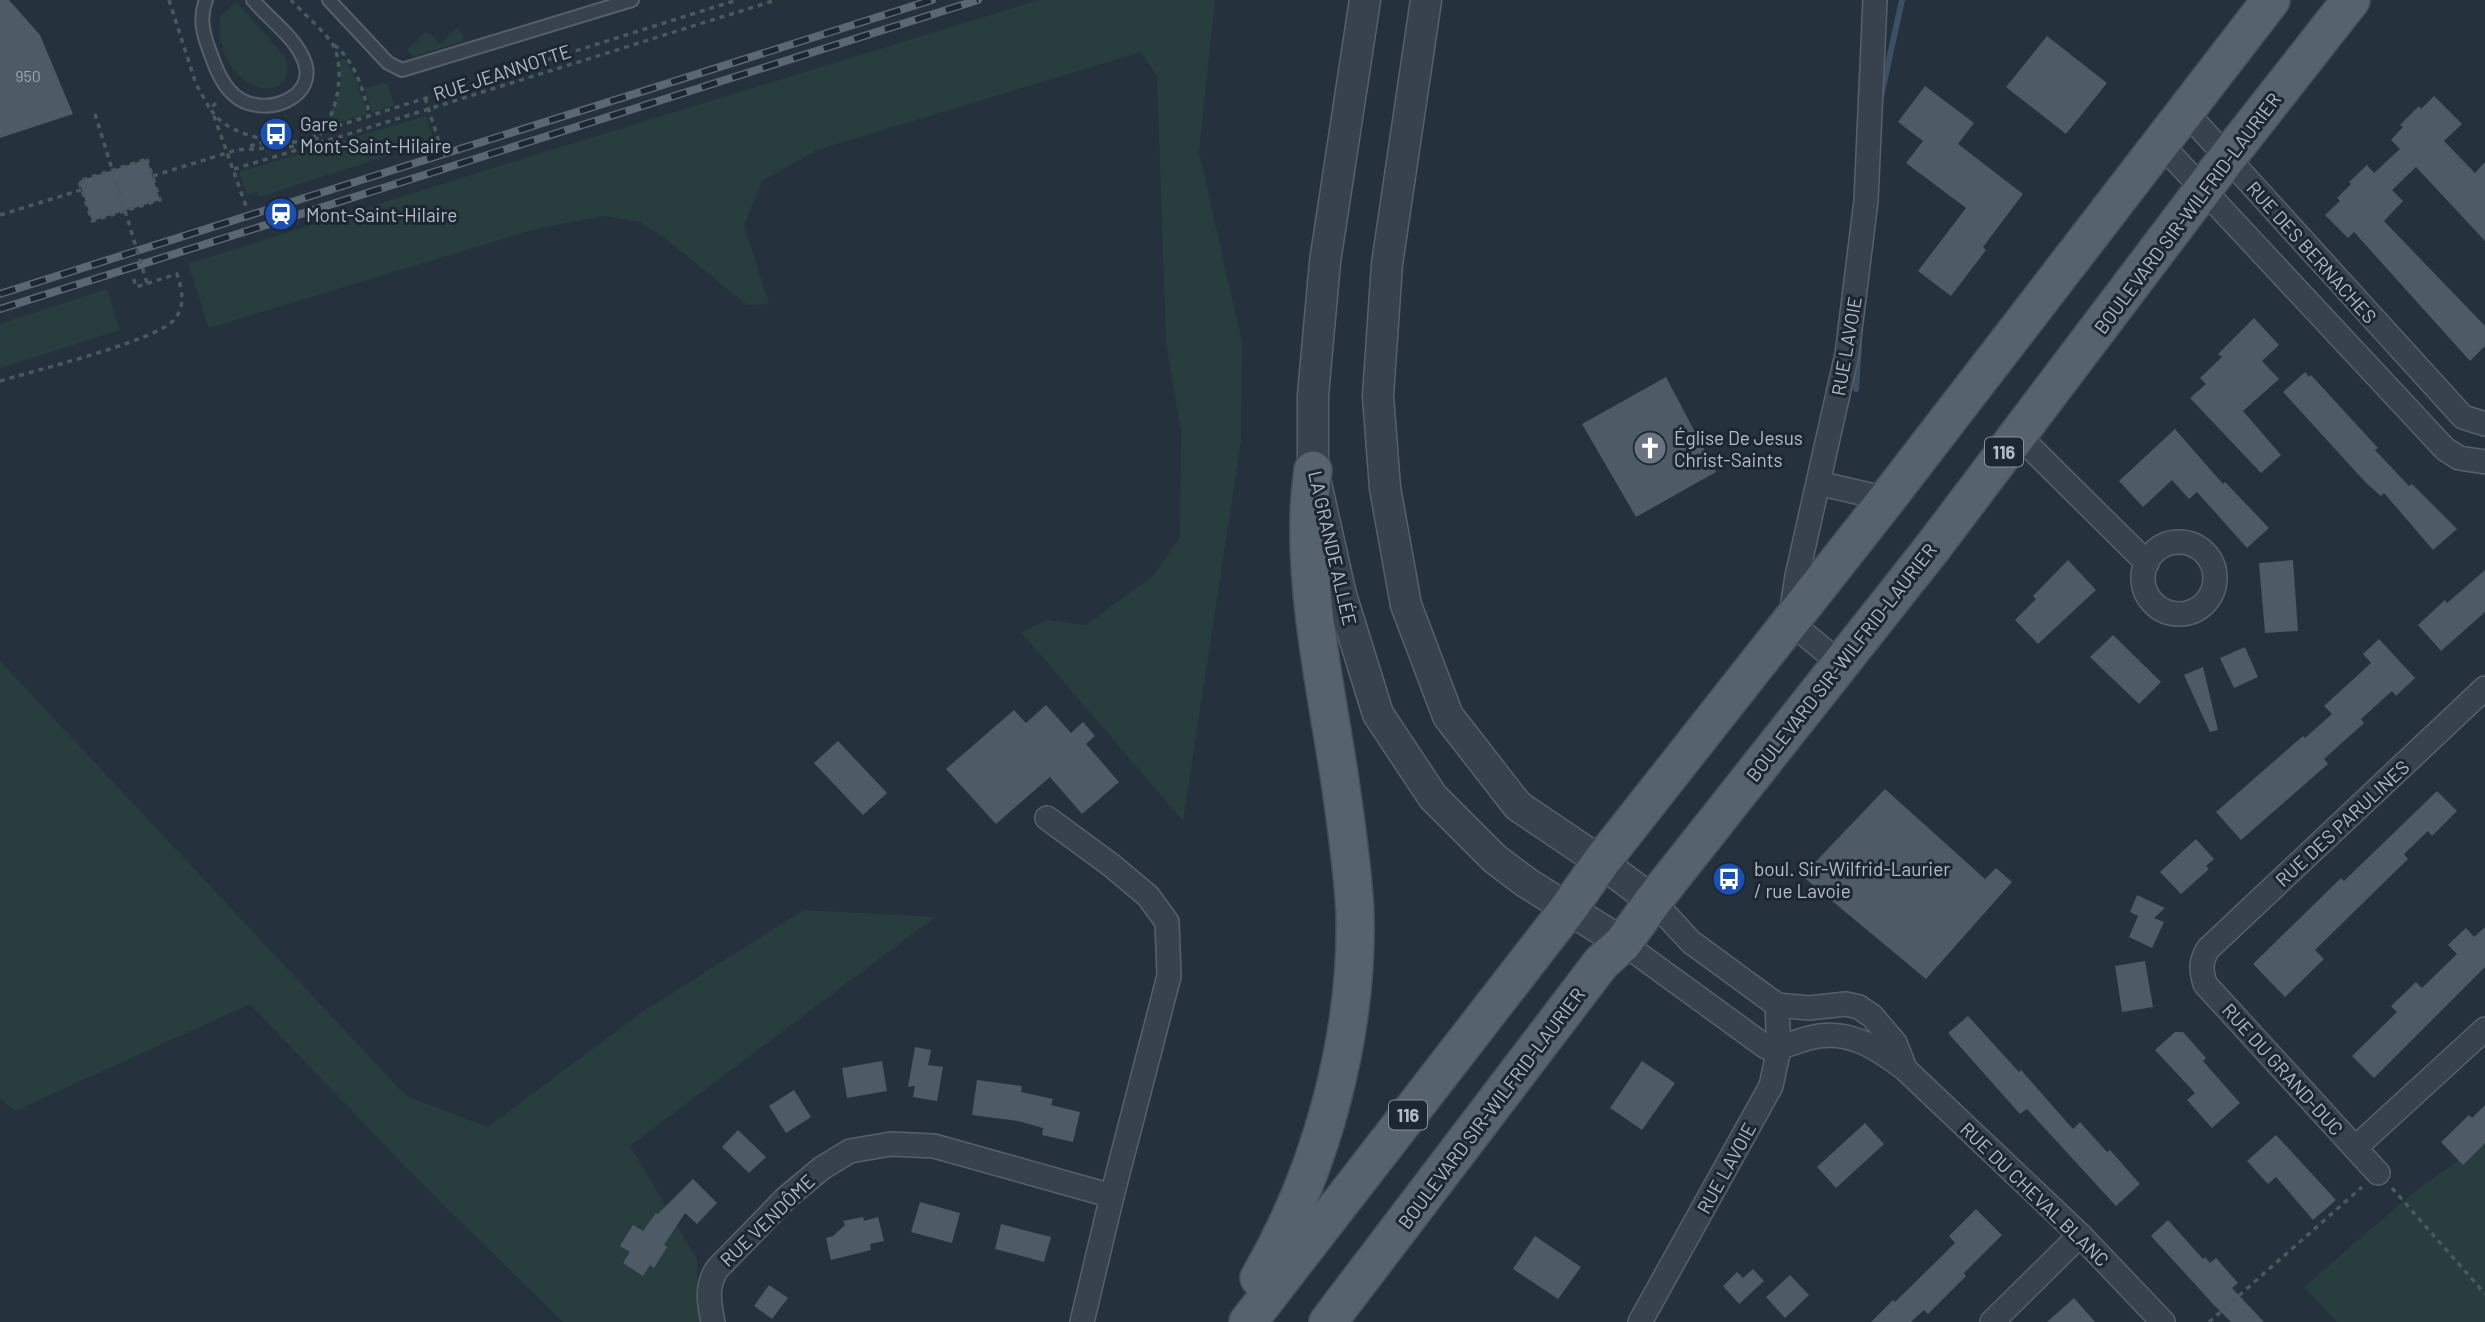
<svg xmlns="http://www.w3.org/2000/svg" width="2485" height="1322" font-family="Barlow,sans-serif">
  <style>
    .green { fill: #283e3e }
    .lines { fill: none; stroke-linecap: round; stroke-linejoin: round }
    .stream { stroke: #3b5064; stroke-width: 6 }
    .building { fill: #4e5a66 }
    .service-casing { stroke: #56606a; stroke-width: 16 }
    .minor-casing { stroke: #56606a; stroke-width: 26 }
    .tertiary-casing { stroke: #56606a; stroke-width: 33 }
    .primary-casing { stroke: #444e58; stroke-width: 40 }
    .path { stroke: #475b5b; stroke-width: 3.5; stroke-dasharray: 5 5; stroke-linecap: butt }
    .service { stroke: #38424c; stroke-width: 12 }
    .minor { stroke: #38424c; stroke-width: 23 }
    .tertiary { stroke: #38424c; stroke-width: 30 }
    .primary { stroke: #56626c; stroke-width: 37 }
    .rail-casing { stroke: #5b6773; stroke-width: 8 }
    .rail { stroke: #1d2731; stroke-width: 5; stroke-dasharray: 16; stroke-linecap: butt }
    .path-bridge { stroke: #475b5b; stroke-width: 3.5; stroke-dasharray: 5 5; stroke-linecap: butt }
    .labels { text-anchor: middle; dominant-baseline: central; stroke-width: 6; stroke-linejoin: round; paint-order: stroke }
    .number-label { font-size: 16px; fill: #9aa4af }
    .shield { fill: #1d2731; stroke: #87909a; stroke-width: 2 }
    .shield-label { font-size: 18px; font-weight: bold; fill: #b4bdc7 }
    .street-label { font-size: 19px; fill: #b4bdc7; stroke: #1d2731 }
    .poi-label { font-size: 19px; fill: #b4bdc7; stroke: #1d2731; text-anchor: start }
  </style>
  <rect width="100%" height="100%" fill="#25313c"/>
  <g class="green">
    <polygon points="1039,0 1215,0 1199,152 1242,343 1241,441 1183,821 1021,632 1047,620 1086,625 1154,575 1180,537 1181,431 1166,342 1157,76 1141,52 817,150 762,181 744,225 769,304 747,305 665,238 639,222 605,216 539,228 209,328 188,264 499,166"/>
    <path d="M236,2L286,58C298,112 213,92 220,17Z"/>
    <polygon points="457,28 463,35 463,41 413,57 408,50 425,33 430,34 440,44"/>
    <polygon points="342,59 346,60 358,85 367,114 330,125 328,122 341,87 340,62"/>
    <polygon points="384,83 388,85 394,105 372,112 365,88"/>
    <polygon points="426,116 434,142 426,144 423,137 385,149 387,156 259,197 257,192 247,195 239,172"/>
    <polygon points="107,289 120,330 0,368 0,324"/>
    <polygon points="0,661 406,1096 488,1127 642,1012 804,910 935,917 630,1146 697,1259 697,1301 700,1322 563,1322 418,1180 250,1004 15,1111 0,1098"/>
    <polygon points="2485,1141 2485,1322 2337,1322 2304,1287 2414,1192"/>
  </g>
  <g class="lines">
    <g class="stream">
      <polyline points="1880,101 1902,0"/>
      <polyline points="1856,389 1859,345"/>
    </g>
  </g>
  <g class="building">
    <polygon points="0,0 9,0 40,35 73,114 0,138"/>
    <polygon points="2047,36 2107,83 2066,134 2006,87"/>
    <polygon points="1925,86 1974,123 1958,144 2023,194 1983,247 1986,250 1951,296 1918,271 1966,208 1906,163 1923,141 1898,122"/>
    <polygon points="2434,96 2462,124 2444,141 2475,173 2485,162 2485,241 2416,167 2392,190 2403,201 2384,221 2485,326 2485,346 2470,361 2354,232 2348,238 2325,215 2340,201 2337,198 2351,184 2349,182 2367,165 2374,173 2400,149 2391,140 2403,127 2400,125 2419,106 2421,109"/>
    <polygon points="147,159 160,200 92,221 79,181"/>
    <polygon points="2254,318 2279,345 2262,361 2279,379 2243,411 2281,455 2261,473 2190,398 2206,384 2200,378 2222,357 2218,354"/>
    <polygon points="2305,372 2309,377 2311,375 2378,448 2375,450 2409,486 2412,484 2457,529 2433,550 2384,493 2381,496 2367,484 2283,392"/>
    <polygon points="1666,377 1716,472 1636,517 1582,424"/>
    <polygon points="2175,429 2223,484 2225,482 2269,528 2247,548 2197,492 2189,499 2172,480 2143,507 2119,481"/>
    <polygon points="2068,560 2096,590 2038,644 2015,620 2036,599 2033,596"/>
    <polygon points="2293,560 2298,631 2265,633 2259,563"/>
    <polygon points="2485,570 2485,612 2441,651 2418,625 2445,600 2447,603"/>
    <polygon points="2113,635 2161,682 2139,704 2090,657"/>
    <polygon points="2379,639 2415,678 2396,696 2392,691 2361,719 2364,723 2324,759 2328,764 2241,840 2216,812 2303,736 2305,738 2332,714 2324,706 2371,663 2363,654"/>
    <polygon points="2245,647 2258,677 2234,688 2220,658"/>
    <polygon points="2203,667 2218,730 2210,732 2184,675"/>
    <polygon points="1046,705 1071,733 1083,722 1095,736 1086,744 1119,782 1082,814 1050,777 996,824 946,769 1014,710 1026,723"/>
    <polygon points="838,741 887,793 863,815 814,763"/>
    <polygon points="1885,789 1985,879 1996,868 2012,882 1926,979 1802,876"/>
    <polygon points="2437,791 2457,811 2432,836 2428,831 2404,854 2408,859 2315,950 2324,959 2285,997 2253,964 2341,878 2344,881"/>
    <polygon points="2196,839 2214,859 2206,866 2209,869 2181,894 2160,872"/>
    <polygon points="2137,895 2165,908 2154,918 2164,922 2152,948 2129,937 2138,916 2130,912"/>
    <polygon points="2485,927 2485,967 2374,1078 2352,1056 2397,1012 2391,1006 2416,982 2422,988 2457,954 2448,945 2466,928 2474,937"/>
    <polygon points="2145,961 2153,1007 2122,1012 2115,966"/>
    <polygon points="1968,1016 2019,1072 2021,1070 2073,1129 2080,1122 2107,1152 2110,1150 2140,1184 2116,1206 2027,1109 2020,1114 1948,1033"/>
    <polygon points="2175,1032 2183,1032 2206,1058 2203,1061 2240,1103 2212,1128 2187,1100 2195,1093 2155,1050"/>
    <polygon points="915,1047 931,1050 928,1065 943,1067 937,1101 913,1097 915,1086 908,1087"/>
    <polygon points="882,1061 887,1091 847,1098 842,1068"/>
    <polygon points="1642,1061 1675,1083 1642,1130 1610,1108"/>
    <polygon points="977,1080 1022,1086 1021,1092 1053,1099 1051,1105 1080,1112 1073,1142 1042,1135 1043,1128 1018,1121 972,1115"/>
    <polygon points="794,1090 811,1117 786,1133 769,1106"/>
    <polygon points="2485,1105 2485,1143 2463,1165 2441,1142 2469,1115 2472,1118"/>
    <polygon points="1865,1123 1884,1144 1836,1188 1817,1167"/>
    <polygon points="738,1130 766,1157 749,1173 722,1147"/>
    <polygon points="2276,1135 2336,1200 2313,1220 2276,1177 2268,1184 2247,1161"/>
    <polygon points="693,1179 717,1203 697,1224 685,1213 664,1245 667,1247 654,1268 650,1265 643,1276 623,1263 630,1252 620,1246 633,1225 643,1231 656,1213 658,1214"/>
    <polygon points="920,1202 960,1213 952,1243 911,1232"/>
    <polygon points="1976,1209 2002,1235 1964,1273 1966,1276 1928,1314 1924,1310 1911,1322 1871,1322 1893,1300 1895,1302 1955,1243 1949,1236"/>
    <polygon points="863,1217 864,1221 878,1217 884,1241 870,1244 871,1250 831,1260 826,1238 833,1236 845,1225 843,1221"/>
    <polygon points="2168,1220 2203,1259 2205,1257 2210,1263 2216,1258 2238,1283 2232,1288 2264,1322 2231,1322 2213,1304 2151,1236"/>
    <polygon points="1001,1224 1051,1237 1044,1262 995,1249"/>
    <polygon points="1535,1236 1581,1267 1558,1299 1513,1269"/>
    <polygon points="1753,1269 1764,1281 1739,1304 1723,1286 1737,1272 1743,1278"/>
    <polygon points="1790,1275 1809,1295 1785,1318 1766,1297"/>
    <polygon points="769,1285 788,1298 772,1319 754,1306"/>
    <polygon points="2074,1298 2095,1322 2047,1322"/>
  </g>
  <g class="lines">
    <defs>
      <g id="service">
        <path d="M206,0C199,18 203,34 210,52C215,66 221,83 233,94C261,121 324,98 302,56C292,35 268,18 253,0"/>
        <polyline points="329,0 388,63 402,70 632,0"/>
      </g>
      <g id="minor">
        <polyline points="2185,111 2463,417 2485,424"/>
        <polyline points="2160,143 2445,449 2459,458 2485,462"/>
        <polyline points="2017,434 2147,563"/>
        <polyline points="1818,483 1887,499"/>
        <circle cx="2179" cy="578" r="36"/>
        <polyline points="1841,664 1790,622 1797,576 1847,354 1866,201 1875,0"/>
        <polyline points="1047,818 1111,865 1148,896 1167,922 1169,976 1112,1196 1082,1322"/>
        <polyline points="1653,901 1691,942 1777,1005 1809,1008 1846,1004 1859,1007 1872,1016 1895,1043 1904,1066"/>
        <path d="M1623,943L1766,1047C1782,1049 1794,1042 1809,1038C1847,1028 1876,1047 1905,1069L2080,1235L2163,1322"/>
        <polyline points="2355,1148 2485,1029"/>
        <path d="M2378,1173L2205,984C2201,970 2200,962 2208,949L2485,688"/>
        <path d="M713,1322C709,1303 706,1286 717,1269L786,1198L822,1168L850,1151L891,1144L934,1146L1112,1196"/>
        <polyline points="1640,1322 1771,1086 1779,1049 1777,1005"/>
        <polyline points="1992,1322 2080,1235"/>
      </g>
      <g id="tertiary">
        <polyline points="1365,0 1325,262 1313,395 1313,470 1341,595 1378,714 1433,797 1495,859 1527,883 1623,943"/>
        <polyline points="1426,0 1387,264 1378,396 1385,488 1406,605 1448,716 1518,806 1601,862 1653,901"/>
      </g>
      <g id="primary">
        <path d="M1259,1278C1321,1172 1358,1036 1355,913C1353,869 1346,824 1340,781C1327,694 1307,605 1309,517C1309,502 1311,486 1313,470"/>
        <polyline points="1248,1322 1568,909 1601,862 1887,499 2271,0"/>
        <polyline points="1328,1322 1601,963 1623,943 1653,901 1933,547 2227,158 2351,0"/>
      </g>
    </defs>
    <use href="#service" class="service-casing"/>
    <use href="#minor" class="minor-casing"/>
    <use href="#tertiary" class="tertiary-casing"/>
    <use href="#primary" class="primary-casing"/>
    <g class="path">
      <polyline points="169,0 196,84 210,109"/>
      <path d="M334,45C356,62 362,89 370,115"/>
      <polyline points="425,98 440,145"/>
      <path d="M216,103L210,109C215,115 219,120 225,124C245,138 298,151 318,134C338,117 346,65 332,43C321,28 304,14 291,0"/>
      <polyline points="95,114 125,211"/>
      <polyline points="214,116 246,206"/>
      <polyline points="318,142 316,136 331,128 737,0"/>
      <polyline points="250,146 289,135"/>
      <polygon points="147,159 160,200 92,221 79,181"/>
      <polyline points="234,169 307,147"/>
      <polyline points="153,176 236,150 302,146 336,138 776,0"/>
      <polyline points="0,215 81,190"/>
      <path d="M0,381C33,371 155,341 174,320C186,306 182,289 177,274L136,287L133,276"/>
      <polyline points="2392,1188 2485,1294"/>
      <polyline points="2209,1322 2362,1187"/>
    </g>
    <use href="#service" class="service"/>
    <use href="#minor" class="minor"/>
    <use href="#tertiary" class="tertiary"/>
    <use href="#primary" class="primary"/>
    <defs>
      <g id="rail">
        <polyline points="0,294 932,0"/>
        <polyline points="0,309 978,0"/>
      </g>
    </defs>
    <use href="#rail" class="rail-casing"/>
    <use href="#rail" class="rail"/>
    <polyline class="path-bridge" points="125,211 147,283"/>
  </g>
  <defs>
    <symbol id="bus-disc" viewBox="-11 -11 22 22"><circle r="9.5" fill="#1a4fb4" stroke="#1d2731"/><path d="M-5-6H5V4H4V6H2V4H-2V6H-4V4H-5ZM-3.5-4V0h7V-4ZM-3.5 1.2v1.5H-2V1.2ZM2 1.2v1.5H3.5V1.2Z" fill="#fff"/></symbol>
    <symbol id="station-disc" viewBox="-11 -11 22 22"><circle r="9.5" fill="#1a4fb4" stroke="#1d2731"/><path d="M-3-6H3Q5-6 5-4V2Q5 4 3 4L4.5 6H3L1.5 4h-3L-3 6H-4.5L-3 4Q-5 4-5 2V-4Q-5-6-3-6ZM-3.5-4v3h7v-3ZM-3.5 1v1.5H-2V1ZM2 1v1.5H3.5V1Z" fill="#fff"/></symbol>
    <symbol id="church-disc" viewBox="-11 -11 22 22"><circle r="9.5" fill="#6b7280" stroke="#1d2731"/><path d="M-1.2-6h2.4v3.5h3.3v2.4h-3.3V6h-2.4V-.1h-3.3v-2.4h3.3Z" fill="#fff"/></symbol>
  </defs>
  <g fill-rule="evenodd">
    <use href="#bus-disc" x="257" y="115" width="38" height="38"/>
    <use href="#station-disc" x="262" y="195" width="38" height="38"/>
    <use href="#church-disc" x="1631" y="429" width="38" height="38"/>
    <use href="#bus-disc" x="1710" y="860" width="38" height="38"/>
  </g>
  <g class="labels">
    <g class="number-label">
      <text x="28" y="75">950</text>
    </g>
    <g class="shield">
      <rect x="1985" y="437.5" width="38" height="29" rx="5"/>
      <rect x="1389" y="1100.5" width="38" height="29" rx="5"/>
    </g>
    <g class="shield-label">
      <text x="2004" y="452">116</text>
      <text x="1408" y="1115">116</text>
    </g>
    <g class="street-label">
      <text transform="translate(502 72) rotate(-18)">RUE JEANNOTTE</text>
      <text transform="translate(2187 213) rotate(-53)">BOULEVARD SIR-WILFRID-LAURIER</text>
      <text transform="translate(2312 252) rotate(48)">RUE DES BERNACHES</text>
      <text transform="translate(1846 346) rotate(-80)">RUE LAVOIE</text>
      <text transform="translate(1333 548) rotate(77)">LA GRANDE ALLÉE</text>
      <text transform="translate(1841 662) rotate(-52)">BOULEVARD SIR-WILFRID-LAURIER</text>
      <text transform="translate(2342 823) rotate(-43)">RUE DES PARULINES</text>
      <text transform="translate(2283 1069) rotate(48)">RUE DU GRAND-DUC</text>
      <text transform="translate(1491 1108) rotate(-53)">BOULEVARD SIR-WILFRID-LAURIER</text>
      <text transform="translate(1726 1168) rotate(-61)">RUE LAVOIE</text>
      <text transform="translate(2035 1194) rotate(44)">RUE DU CHEVAL BLANC</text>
      <text transform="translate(767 1220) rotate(-44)">RUE VENDÔME</text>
    </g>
    <g class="poi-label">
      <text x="300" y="123">Gare<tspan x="300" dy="22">Mont-Saint-Hilaire</tspan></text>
      <text x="306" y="214">Mont-Saint-Hilaire</text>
      <text x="1674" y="437">Église De Jesus<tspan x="1674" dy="22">Christ-Saints</tspan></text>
      <text x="1754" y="868">boul. Sir-Wilfrid-Laurier<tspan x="1754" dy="22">/ rue Lavoie</tspan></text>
    </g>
  </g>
</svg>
